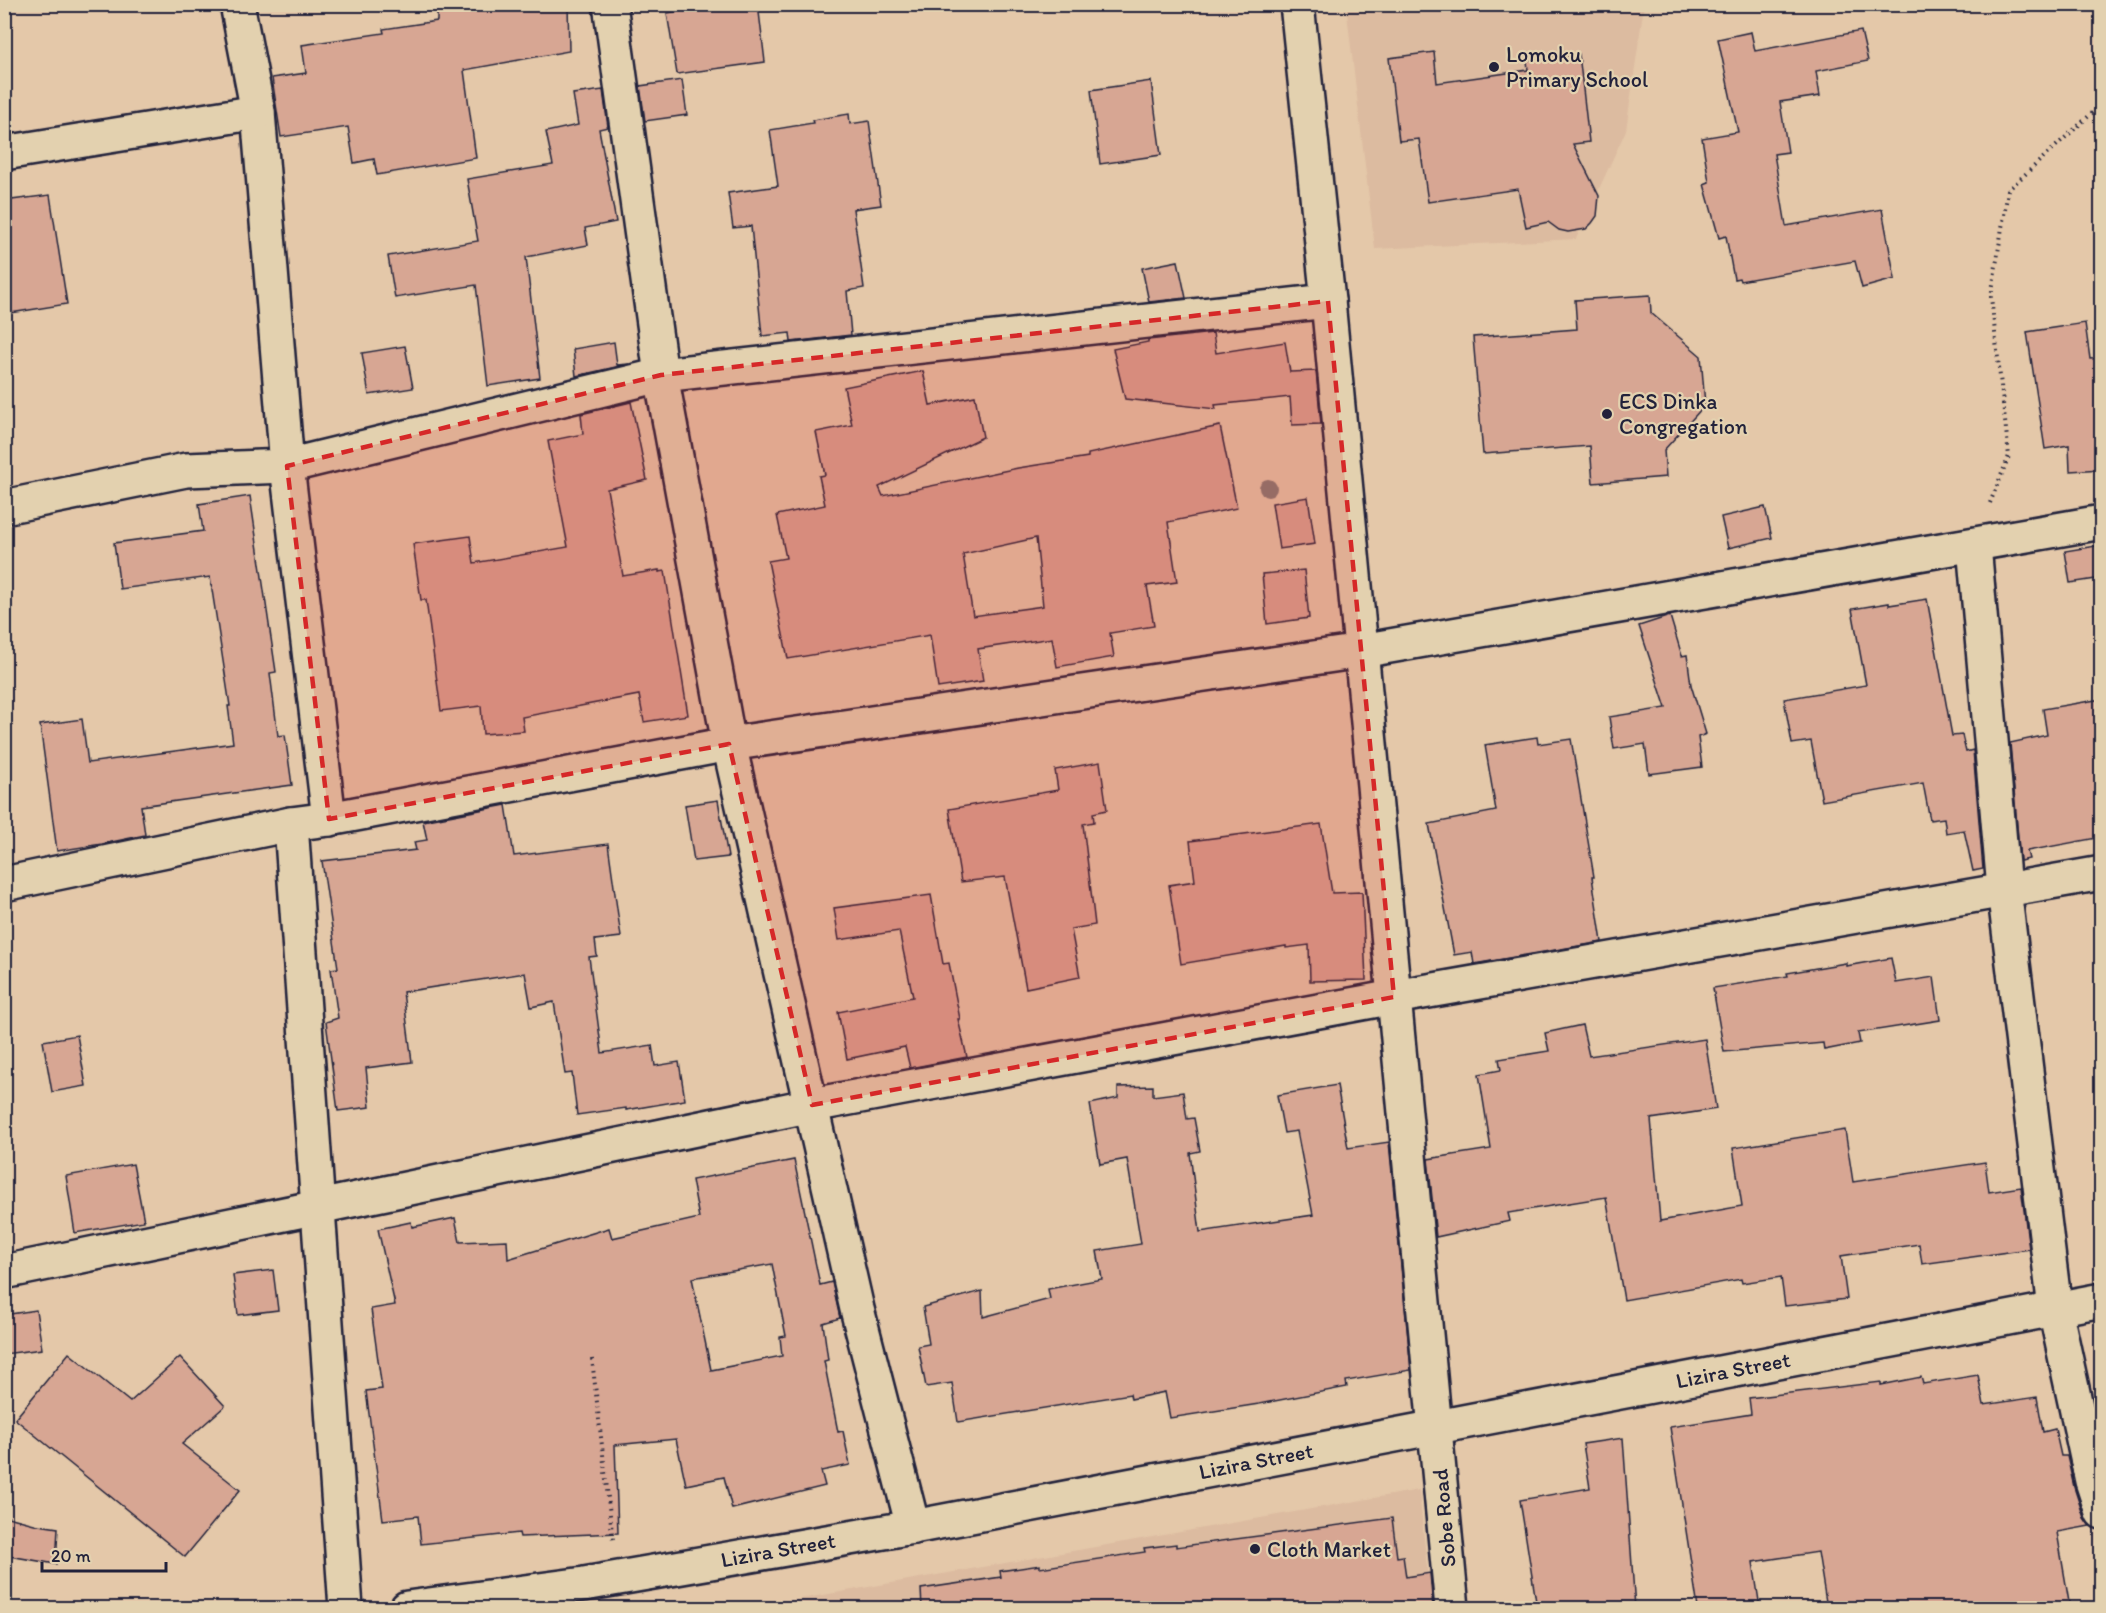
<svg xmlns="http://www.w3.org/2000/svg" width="2106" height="1613" font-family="Itim,sans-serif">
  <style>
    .built { fill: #dcbba0 }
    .building { fill: #d7a693; stroke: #22223b; stroke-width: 1.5; fill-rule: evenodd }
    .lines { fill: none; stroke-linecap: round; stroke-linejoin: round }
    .minor-casing { stroke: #22223b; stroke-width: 38 }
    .path { stroke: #22223b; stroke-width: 4; stroke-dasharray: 1.5 4.5; stroke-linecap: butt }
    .minor { stroke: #e3d1af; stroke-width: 33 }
    .tree { fill: #867d75 }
    .marked { fill: #d62828; fill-opacity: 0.2; stroke: #d62828; stroke-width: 4.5; stroke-dasharray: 12 8; stroke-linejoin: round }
    .poi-dot { fill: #22223b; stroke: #e3d1af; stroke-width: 2 }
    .labels { text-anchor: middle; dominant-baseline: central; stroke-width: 4.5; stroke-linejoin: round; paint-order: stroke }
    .poi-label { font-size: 22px; fill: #22223b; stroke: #e3d1af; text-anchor: start }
    .street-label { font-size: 22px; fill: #22223b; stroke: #e3d1af }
  </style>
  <rect width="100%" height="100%" fill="#e4c8a9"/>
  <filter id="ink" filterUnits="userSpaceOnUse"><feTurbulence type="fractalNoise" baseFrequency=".0167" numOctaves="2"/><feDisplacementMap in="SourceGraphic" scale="12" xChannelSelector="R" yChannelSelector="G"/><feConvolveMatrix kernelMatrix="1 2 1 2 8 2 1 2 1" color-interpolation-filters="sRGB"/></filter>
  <g filter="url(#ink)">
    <g class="built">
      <polygon points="1346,5 1644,5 1626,130 1576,239 1375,249"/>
      <polygon points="1419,1490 1431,1608 749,1608"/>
    </g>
    <g class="building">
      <polygon points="437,4 568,4 569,51 464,70 476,158 377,175 374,159 354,163 348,127 281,137 272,78 306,73 302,45 384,33 383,29 437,21"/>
      <polygon points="719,4 758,4 765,62 677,74 667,13"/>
      <polygon points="1861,31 1868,61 1816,71 1820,96 1780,102 1788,152 1774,154 1786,226 1882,209 1895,279 1862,288 1855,261 1740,281 1739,278 1734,279 1726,236 1719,238 1704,184 1709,182 1702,138 1738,132 1718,39 1751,32 1755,51"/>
      <polygon points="1434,52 1437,83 1528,70 1527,60 1579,54 1589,142 1573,144 1599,196 1597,216 1592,223 1586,229 1568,232 1559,230 1548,222 1526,227 1518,189 1428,202 1419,139 1399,141 1389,58"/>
      <polygon points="682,80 687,115 645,121 640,86"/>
      <polygon points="1151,81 1161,155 1100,164 1091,90"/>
      <polygon points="603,90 608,127 599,129 616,222 585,228 588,245 526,257 540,378 488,386 476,285 395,298 388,256 478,241 467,179 553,165 546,132 578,125 573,94"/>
      <polygon points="849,114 850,124 869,121 881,205 853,209 864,288 847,291 851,335 791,342 790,333 762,336 751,226 733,228 728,193 778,186 770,130 813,123 812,120"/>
      <polygon points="50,195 67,304 4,314 4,201"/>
      <polygon points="1178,261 1186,298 1149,302 1142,268"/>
      <polygon points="1650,295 1651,313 1701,356 1705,405 1664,450 1666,477 1593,483 1590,446 1483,454 1473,337 1577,329 1575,300"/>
      <polygon points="2085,323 2090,359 2102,358 2102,469 2070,471 2069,445 2045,449 2027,332"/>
      <polygon points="1213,333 1216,353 1285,342 1290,372 1316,371 1321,424 1292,425 1290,397 1215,405 1216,409 1125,399 1113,349 1148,342 1148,340"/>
      <polygon points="614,342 617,365 629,364 576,376 573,349"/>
      <polygon points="405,346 413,388 369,395 362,353"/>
      <path d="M923,371L930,405L975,396L983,437L879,487L883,496L1018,468L1088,457V454L1220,426L1237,508L1168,522L1177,582L1147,586L1154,626L1110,633L1114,657L1057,667L1052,638L978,649L983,681L938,688L930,635L788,659L768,561L786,558L777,515L825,505L819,476L825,475L816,432L852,425L844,387ZM1036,538L1043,606L973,616L963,554Z"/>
      <polygon points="631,402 647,480 607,489 623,576 659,570 659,572 665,571 688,715 644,722 639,695 522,717 524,731 483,734 481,706 441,711 426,600 421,600 413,544 470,536 474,563 568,547 548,441 583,434 581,414"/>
      <polygon points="250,496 276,672 270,673 278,736 285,735 292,785 141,806 145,835 102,844 57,851 40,725 82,719 88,763 233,743 228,706 230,706 210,577 120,589 114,543 203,531 199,504"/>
      <polygon points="1308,497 1315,544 1279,549 1272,503"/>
      <polygon points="1765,507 1772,538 1728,548 1721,517"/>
      <polygon points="2102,545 2102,578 2070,583 2065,551"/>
      <polygon points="1304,570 1309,618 1267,624 1262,574"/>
      <polygon points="1927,599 1952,736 1962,735 1966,752 1973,750 1983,869 1973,871 1964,830 1946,833 1944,818 1930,820 1923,783 1822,801 1811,741 1792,744 1784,699 1866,685 1852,609 1889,603 1889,605"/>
      <polygon points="1670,616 1682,656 1687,655 1691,685 1706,734 1698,737 1702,767 1649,774 1645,744 1614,749 1609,717 1666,708 1639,626"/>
      <polygon points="2102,699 2102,837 2027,851 2029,859 2020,861 2010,743 2047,735 2043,709"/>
      <polygon points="1537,737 1538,744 1571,739 1594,877 1592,877 1602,942 1474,964 1472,952 1454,955 1429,824 1496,811 1485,745"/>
      <polygon points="1100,762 1107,810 1093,813 1094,822 1083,824 1095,925 1071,929 1080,977 1026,988 1005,877 961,882 949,809 1058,790 1055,770"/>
      <polygon points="718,800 728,857 694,861 685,805"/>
      <polygon points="506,805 514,856 608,844 621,937 595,940 597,956 589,957 602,1053 652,1045 655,1066 679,1062 685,1100 626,1110 626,1108 577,1115 572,1073 565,1074 554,1002 531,1007 525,973 403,992 412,1062 366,1068 370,1107 338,1111 326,1022 338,1018 331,969 338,968 322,861 416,850 414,842 427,840 423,821"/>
      <polygon points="1321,824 1332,893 1362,892 1366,980 1310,981 1309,945 1286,948 1286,946 1181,964 1169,885 1195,881 1190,841"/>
      <polygon points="931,895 943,964 949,963 960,1019 958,1019 967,1057 910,1068 905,1047 847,1059 838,1012 913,997 899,931 839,940 834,908"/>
      <polygon points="1891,958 1896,983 1934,977 1940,1020 1858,1033 1860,1043 1824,1050 1823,1043 1724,1052 1713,988 1788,976 1787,973 1846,963 1846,966"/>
      <polygon points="1582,1025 1589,1056 1705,1039 1716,1109 1651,1119 1660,1221 1742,1206 1733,1148 1845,1130 1853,1182 1985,1162 1989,1192 2021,1187 2029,1249 1922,1264 1919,1244 1841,1256 1847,1299 1785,1306 1781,1277 1742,1283 1741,1279 1624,1300 1606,1197 1508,1213 1510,1221 1436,1237 1428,1159 1491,1149 1479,1074 1501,1070 1499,1059 1549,1051 1545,1033"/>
      <polygon points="77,1035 86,1086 52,1092 43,1041"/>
      <polygon points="1337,1085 1348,1148 1389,1142 1411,1370 1346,1381 1347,1387 1259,1404 1170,1418 1165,1392 1131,1399 1130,1394 958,1422 952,1383 926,1387 918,1346 929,1344 923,1307 982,1291 983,1317 1050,1299 1048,1289 1102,1279 1097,1251 1141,1244 1127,1159 1100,1164 1090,1104 1118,1098 1118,1087 1153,1086 1153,1096 1183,1092 1187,1119 1194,1118 1200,1151 1190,1153 1200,1232 1313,1215 1297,1131 1284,1133 1277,1095"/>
      <path d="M794,1160L820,1285L832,1282L840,1318L823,1323L828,1360L824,1361L838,1432L843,1431L850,1465L821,1471L825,1486L732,1509L724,1477L686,1485L676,1439L615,1445L618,1533L520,1537L519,1533L421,1544L418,1516L383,1520L366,1391L382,1389L371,1309L395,1305L378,1229L411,1222L412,1227L455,1218L460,1242L507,1240L508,1259L609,1228L612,1238L699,1218L692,1180ZM772,1264L786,1336L780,1337L782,1356L711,1370L692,1278Z"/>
      <polygon points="133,1164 144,1221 75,1233 66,1176"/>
      <polygon points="273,1270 278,1310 238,1315 233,1275"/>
      <polygon points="36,1310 42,1349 4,1354 4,1315"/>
      <polygon points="69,1353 130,1402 180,1357 225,1406 182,1444 240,1490 185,1557 15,1419"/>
      <polygon points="1978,1375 1984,1405 2037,1397 2043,1432 2055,1429 2061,1456 2067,1456 2074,1487 2084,1518 2090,1526 2057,1532 2070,1608 1827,1608 1818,1552 1753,1562 1760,1608 1698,1608 1670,1427 1751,1414 1749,1398 1881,1382 1881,1385 1921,1377 1923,1384"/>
      <polygon points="1623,1438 1635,1608 1537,1608 1520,1500 1590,1488 1583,1444"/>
      <polygon points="4,1516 38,1525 58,1528 56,1564 4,1555"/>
      <polygon points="1392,1518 1397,1557 1403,1556 1406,1577 1430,1573 1433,1608 922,1608 921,1589 1001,1577 1000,1571 1040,1565 1040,1568 1145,1552 1144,1548 1176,1544 1176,1547"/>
    </g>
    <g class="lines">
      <defs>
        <g id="minor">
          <polyline points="237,4 258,112 287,466 329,819"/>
          <polyline points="610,4 661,375 729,744 857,1309 913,1527"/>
          <polyline points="1297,4 1328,301 1452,1608"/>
          <polyline points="4,153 258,112"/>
          <polyline points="4,507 186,470 287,466 661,375 1328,301"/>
          <polyline points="1974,545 2004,889 2055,1309 2092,1481 2102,1512"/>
          <polyline points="291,824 346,1608"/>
          <polyline points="4,884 291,824 329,819 729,744 1361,651 2102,522"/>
          <polyline points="4,1272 812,1105 1394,997 2102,873"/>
          <polyline points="407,1608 584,1584 913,1527 2102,1300"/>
        </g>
      </defs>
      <use href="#minor" class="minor-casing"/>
      <g class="path">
        <polyline points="1990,503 2009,456 1991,297 2008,190 2102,104"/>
        <polyline points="592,1359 613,1541"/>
      </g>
      <use href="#minor" class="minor"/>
    </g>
    <circle class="tree" cx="1268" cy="488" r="9"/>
  </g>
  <path class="marked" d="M1328,301L1394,997L812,1105L729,744L329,819L287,466L661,375Z"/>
  <g class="poi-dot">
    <circle cx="1494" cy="67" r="6"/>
    <circle cx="1607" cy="414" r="6"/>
    <circle cx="1255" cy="1549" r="6"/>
  </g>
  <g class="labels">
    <g class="poi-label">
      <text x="1506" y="54">Lomoku<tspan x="1506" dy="25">Primary School</tspan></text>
      <text x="1619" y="401">ECS Dinka<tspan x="1619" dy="25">Congregation</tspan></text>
      <text x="1267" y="1549">Cloth Market</text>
    </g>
    <g class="street-label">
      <text transform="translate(1733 1370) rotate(-11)">Lizira Street</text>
      <text transform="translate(1256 1461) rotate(-11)">Lizira Street</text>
      <text transform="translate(1444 1518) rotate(-95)">Sobe Road</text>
      <text transform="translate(778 1550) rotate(-10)">Lizira Street</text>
    </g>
  </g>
  <rect width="2106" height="1613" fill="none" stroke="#e3d1af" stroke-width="24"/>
  <rect x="12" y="12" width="2082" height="1589" fill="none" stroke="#22223b" stroke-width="2" filter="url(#ink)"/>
  <path d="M42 1562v9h124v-9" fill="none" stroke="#22223b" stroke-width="3"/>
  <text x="51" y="1562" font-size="18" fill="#22223b" stroke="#e3d1af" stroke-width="4.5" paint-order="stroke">20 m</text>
</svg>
